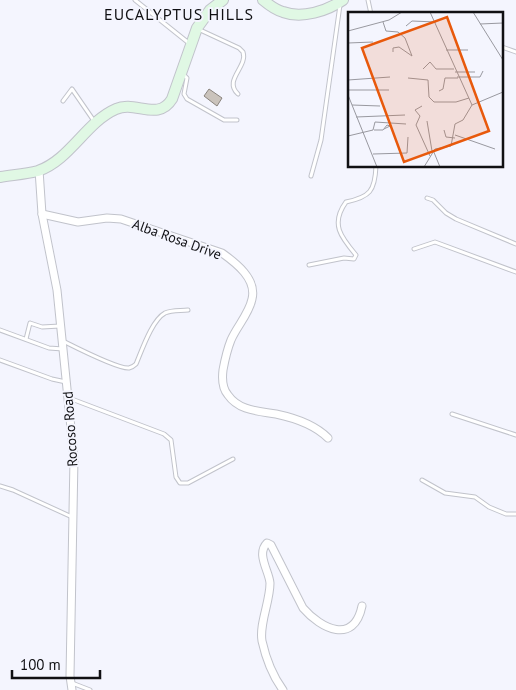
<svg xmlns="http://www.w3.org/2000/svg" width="516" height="690" font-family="'PT Sans',sans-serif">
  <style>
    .building { fill: #cac3bc; stroke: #8a847e }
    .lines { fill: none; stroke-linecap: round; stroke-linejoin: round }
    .lane-casing { stroke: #c1c3cb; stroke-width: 5 }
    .street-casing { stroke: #c1c3cb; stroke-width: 9 }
    .secondary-casing { stroke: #c1c3cb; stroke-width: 12 }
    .lane { stroke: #fff; stroke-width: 3 }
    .street { stroke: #fff; stroke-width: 7 }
    .secondary { stroke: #e0f8e4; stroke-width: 10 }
    .labels { text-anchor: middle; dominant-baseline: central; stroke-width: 4; stroke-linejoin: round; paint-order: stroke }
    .street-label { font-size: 14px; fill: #101013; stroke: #f4f5fe }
    .quarter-label { font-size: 16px; letter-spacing: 1px; fill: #101013; stroke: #f4f5fe }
    .inset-road { fill: none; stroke: #9999a0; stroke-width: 1 }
    .view { fill: #e8590c; fill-opacity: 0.15; stroke: #e8590c; stroke-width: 2.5 }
    .inset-edge { fill: none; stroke: #101013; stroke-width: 2.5 }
  </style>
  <rect width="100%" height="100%" fill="#f4f5fe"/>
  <polygon class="building" points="209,89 222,98 217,106 204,96"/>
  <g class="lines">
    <defs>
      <g id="lane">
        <polyline points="135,0 190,44"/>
        <polyline points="368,0 371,14"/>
        <path d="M198,29L239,48L243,52C248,67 223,80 238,94"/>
        <polyline points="502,47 516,52"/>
        <polyline points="184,75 187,78 184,94 187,99 224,120 237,120"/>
        <polyline points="63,101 72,89 94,121"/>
        <polyline points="311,176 321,140 340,5"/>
        <polyline points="427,198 433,200 446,213 456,219 516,244"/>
        <polyline points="414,249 435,242 516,272"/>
        <path d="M309,265L344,258L354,259L356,255C341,237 330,224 346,202C370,197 375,191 376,166"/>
        <polyline points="0,330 49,348 63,349"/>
        <polyline points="26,339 30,323 42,327 60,326"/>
        <path d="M63,341C75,347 118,369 129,368C133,367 134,366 136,364C142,350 152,320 165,313C172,310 181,311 188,310"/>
        <polyline points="0,360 52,379 66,382"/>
        <polyline points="69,398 164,434 171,440 176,477 180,483 188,483 233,459"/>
        <polyline points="452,414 516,435"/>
        <polyline points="422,480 445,493 475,497 489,507 506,514 516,514"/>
        <polyline points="0,486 13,490 72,517"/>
        <polyline points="72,683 90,690"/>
      </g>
      <g id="street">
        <polyline points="39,170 42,214 57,290 74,458 70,676 72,690"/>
        <path d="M42,214L78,222L107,218L121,219L222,253C236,263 257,279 252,299C249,314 237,326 231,340C227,350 225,359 223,370C222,378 222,388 228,395C239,411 259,411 276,414C295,418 315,425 328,438"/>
        <path d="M283,690C272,675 266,659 262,641C259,624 270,602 270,583C269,571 256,554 267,543L271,545L303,608C321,629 354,645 362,606"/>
      </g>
      <g id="secondary">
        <path d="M263,0C269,5 275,10 283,12C302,19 327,11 343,0"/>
        <path d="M0,177C12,175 26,174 38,171C70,160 86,122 116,109C135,100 158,122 172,99L197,28L210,10L223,0"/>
      </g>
    </defs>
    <use href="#lane" class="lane-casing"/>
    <use href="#street" class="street-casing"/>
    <use href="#secondary" class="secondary-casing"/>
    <use href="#lane" class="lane"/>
    <use href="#street" class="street"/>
    <use href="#secondary" class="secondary"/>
  </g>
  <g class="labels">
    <g class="street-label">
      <text transform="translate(177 239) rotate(20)">Alba Rosa Drive</text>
      <text transform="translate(70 429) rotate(-94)">Rocoso Road</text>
    </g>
    <g class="quarter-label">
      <text x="179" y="14">EUCALYPTUS HILLS</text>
    </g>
  </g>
  <g transform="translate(348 12)">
    <rect width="155" height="155" fill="#f4f5fe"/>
    <path class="inset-road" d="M82,0L124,93M125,0L155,48M35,10L38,19L50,20L57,26L64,44L51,35L45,36V40M132,12L155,11M58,14L64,9L88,10M0,19L41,8L54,0M0,31L25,30M98,38H120M75,57L82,50L88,57H106M107,60H127M109,65H132L135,59M60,66L80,68L81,85L86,90H108L121,86M0,68L42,65M0,78H41M91,79L95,77L97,66H110M0,83L29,155M4,93L32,94M74,94L67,98L72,104L68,113L82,144M8,105L57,103M79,109L84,139M26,118H35L39,113L42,114L36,117M96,118L98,125L107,126M107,123L147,137M0,124L25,118L27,110L58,112M85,138L92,155M25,142L59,141L60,125M76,155L87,137L103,134L107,112L115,108L124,93L155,80"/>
    <path class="view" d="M99,5L141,119L56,150L14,36Z"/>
    <rect width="155" height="155" class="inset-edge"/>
  </g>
  <path d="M12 670v8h88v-8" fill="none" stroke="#101013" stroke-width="2.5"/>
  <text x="20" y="670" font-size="15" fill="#101013" stroke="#f4f5fe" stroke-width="4" paint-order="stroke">100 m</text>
</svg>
